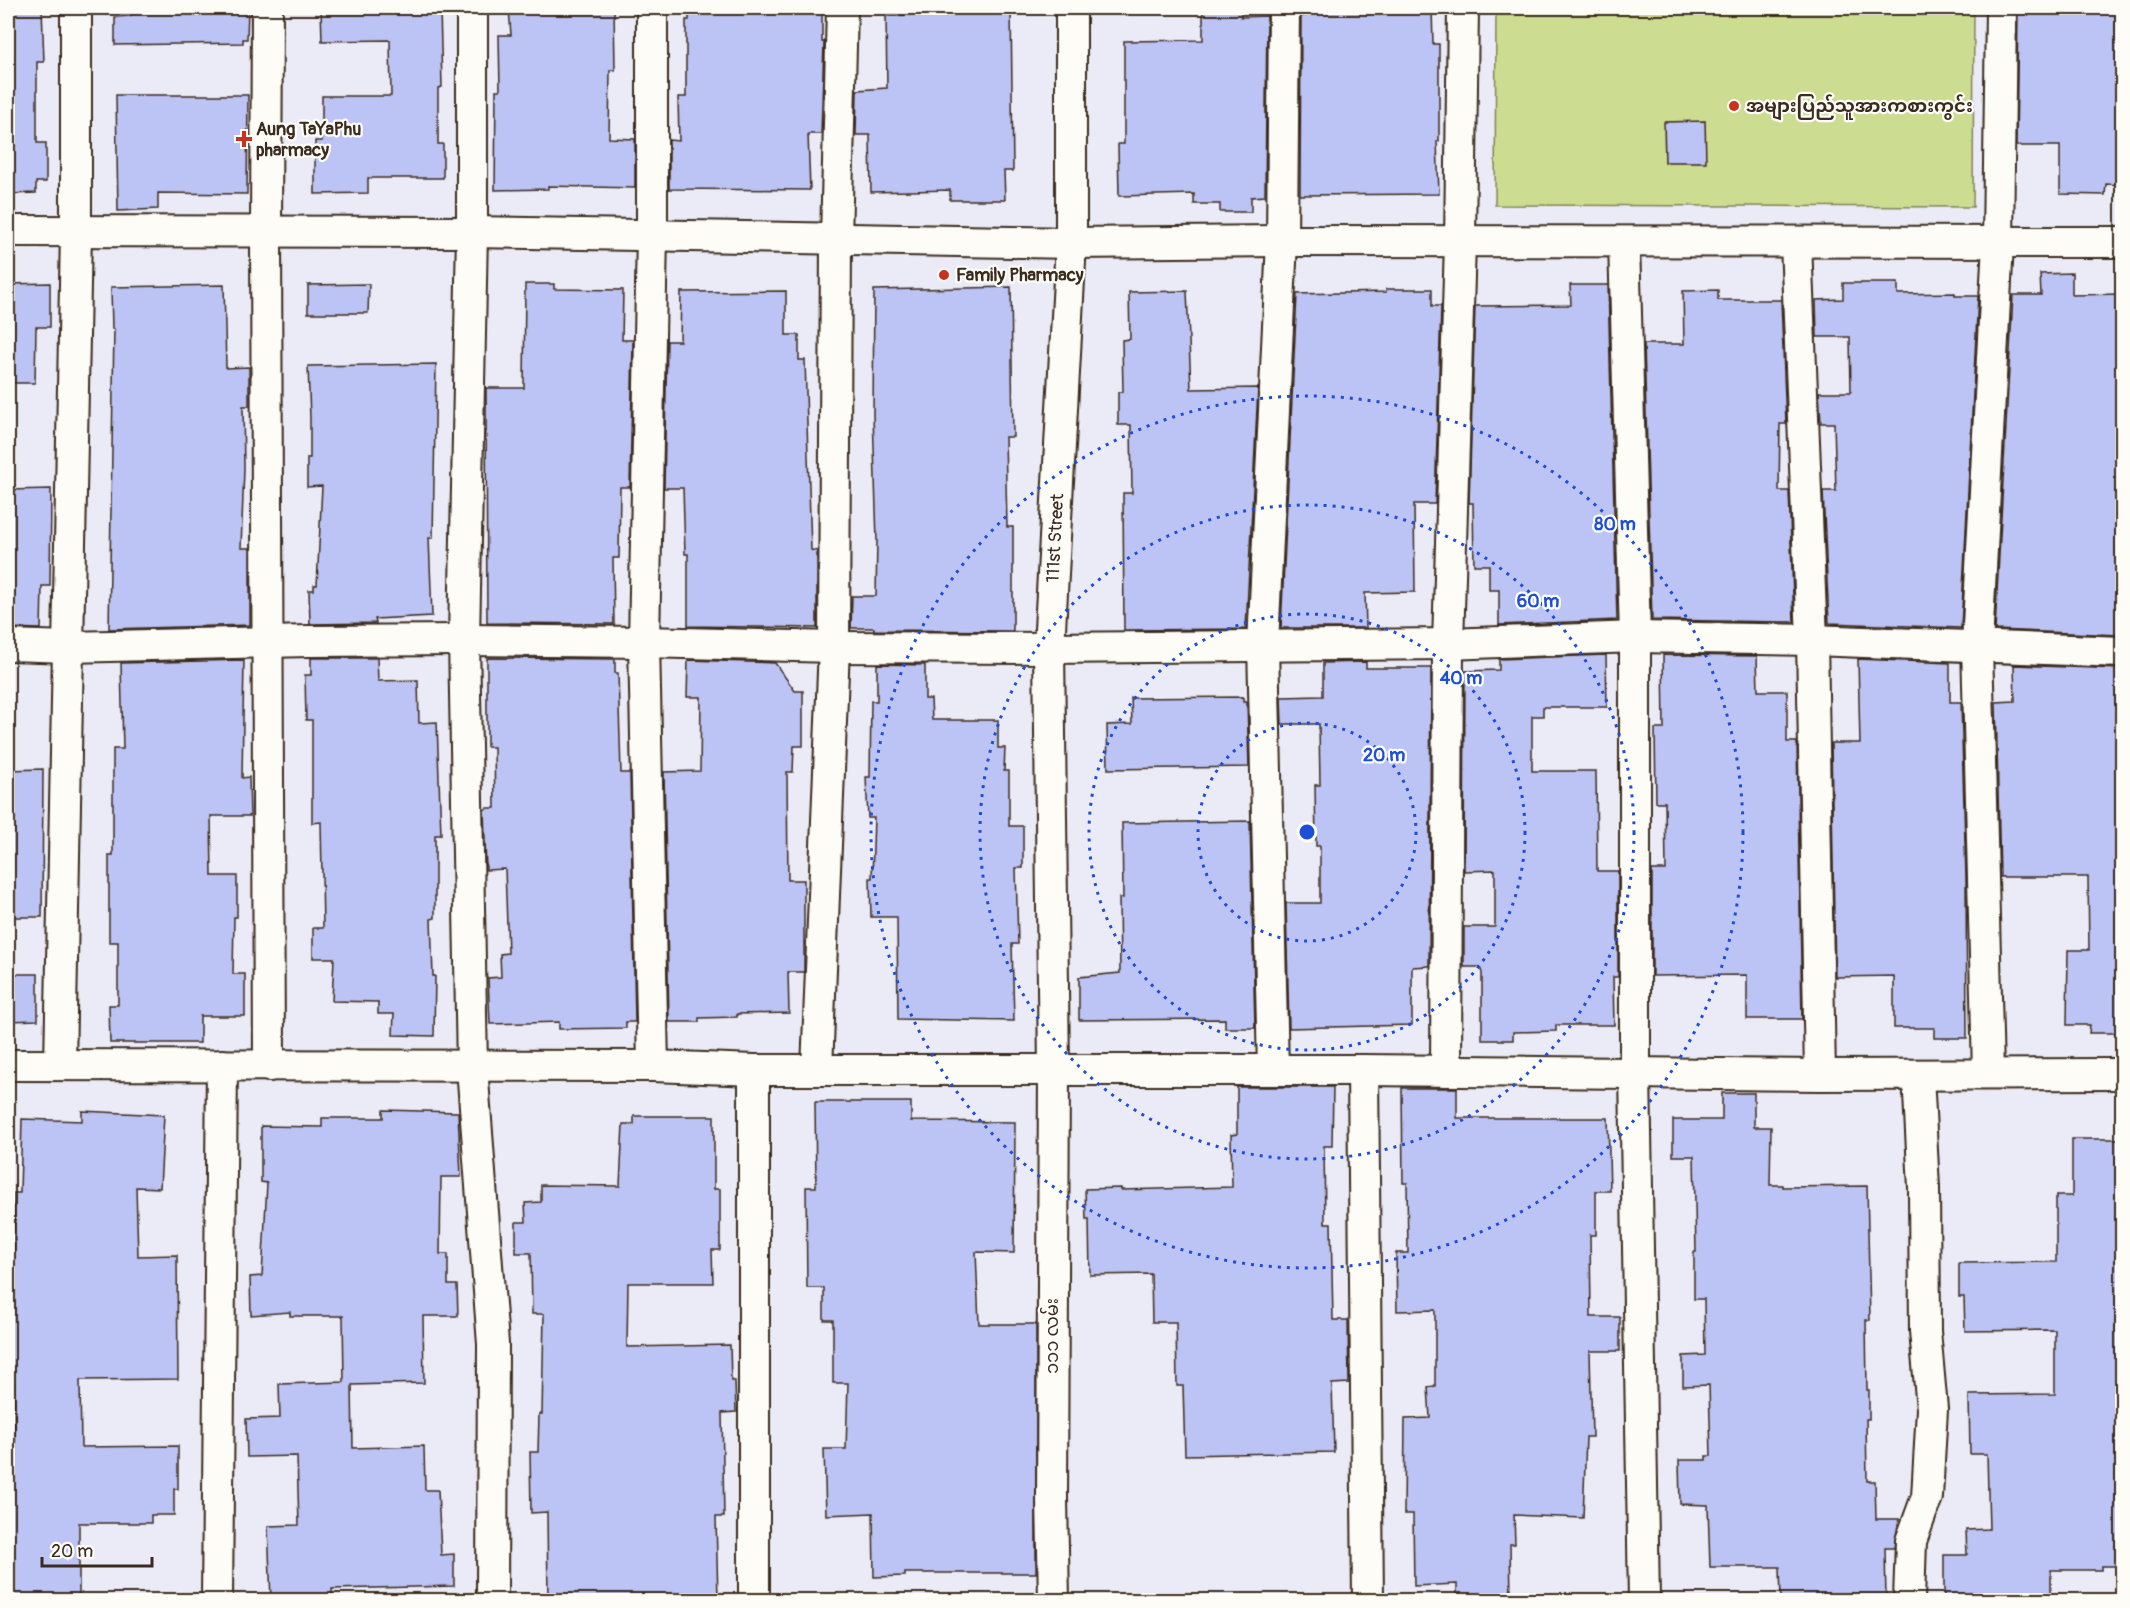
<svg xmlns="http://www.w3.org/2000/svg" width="2130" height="1608" font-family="Pangolin,'Noto Sans Myanmar',sans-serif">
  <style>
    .green { fill: #ccdc90; stroke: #848357; stroke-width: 1.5 }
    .building { fill: #bcc3f5; stroke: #3b2a1e; stroke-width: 1.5 }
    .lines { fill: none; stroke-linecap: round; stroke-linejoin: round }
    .minor-casing { stroke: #3b2a1e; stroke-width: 34 }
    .minor { stroke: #fdfcf7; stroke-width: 30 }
    .ring { fill: none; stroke: #1d4ed8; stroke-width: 3; stroke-dasharray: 3 6 }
    .poi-dot { fill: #c8321e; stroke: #fdfcf7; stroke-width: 2 }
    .labels { text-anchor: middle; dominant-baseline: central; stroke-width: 4.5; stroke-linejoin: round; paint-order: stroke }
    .poi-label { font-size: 18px; font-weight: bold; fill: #3b2a1e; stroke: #fdfcf7; text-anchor: start }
    .street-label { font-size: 18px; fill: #3b2a1e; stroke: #fdfcf7 }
    .centre { fill: #1d4ed8; stroke: #fdfcf7; stroke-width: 3 }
    .ring-label { font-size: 18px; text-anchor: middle; font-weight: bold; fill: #1d4ed8; stroke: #fdfcf7; stroke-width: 4.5; stroke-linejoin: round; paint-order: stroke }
  </style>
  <rect width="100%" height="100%" fill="#eaebf6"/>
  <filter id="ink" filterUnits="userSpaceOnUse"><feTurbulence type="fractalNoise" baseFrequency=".0167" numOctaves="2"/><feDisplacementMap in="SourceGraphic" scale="12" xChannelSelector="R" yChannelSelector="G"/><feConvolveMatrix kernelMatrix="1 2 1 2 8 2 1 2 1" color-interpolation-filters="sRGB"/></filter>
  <g filter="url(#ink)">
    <polygon class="green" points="1496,8 1974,8 1973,207 1495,205"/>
    <g class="building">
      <polygon points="8,8 42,8 44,62 37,62 37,143 46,143 46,182 36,182 36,193 8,194"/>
      <polygon points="131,8 248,8 247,39 243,39 243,43 115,45 115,17 131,16"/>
      <polygon points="321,8 440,8 442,87 438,88 438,144 443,144 443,178 368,178 368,193 315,194 315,141 322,141 322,96 391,96 390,40 322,41"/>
      <polygon points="509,8 614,8 615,70 610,70 609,138 635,139 635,188 548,186 548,189 495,190 496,90 500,90 499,35 511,35"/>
      <polygon points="689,8 822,8 822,42 824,42 821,134 808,134 810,190 669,189 669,140 679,141 678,97 686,97 686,20 689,20"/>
      <polygon points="904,8 1011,8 1013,171 1004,171 1005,200 950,200 950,190 871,192 870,135 856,135 857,90 887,88 886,16 904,16"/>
      <polygon points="1203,8 1241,8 1241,17 1267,16 1265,196 1251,197 1251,212 1220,212 1220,204 1194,204 1194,194 1119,196 1118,144 1124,144 1124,41 1203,40"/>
      <polygon points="1308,8 1432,8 1433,44 1439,44 1439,141 1437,141 1439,194 1300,195 1301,16 1308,15"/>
      <polygon points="2122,12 2122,185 2106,184 2105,195 2060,194 2060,146 2016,146 2018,13"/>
      <polygon points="116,95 248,95 247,194 158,193 158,209 118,211"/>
      <polygon points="1705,121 1706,162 1665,162 1664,122"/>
      <polygon points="2072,273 2072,295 2122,294 2122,635 1995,630 2013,295 2041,295 2040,274"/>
      <polygon points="50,283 50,327 36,327 35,383 8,383 8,284"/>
      <polygon points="1843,283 1898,283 1898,294 1955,293 1955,296 1978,296 1961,628 1829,623 1823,491 1836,491 1834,423 1821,423 1819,392 1851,392 1850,337 1817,337 1816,300 1843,299"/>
      <polygon points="369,284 368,313 308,313 308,285"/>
      <polygon points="525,284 554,284 554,289 623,290 622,340 633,340 630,487 620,487 619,558 613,558 614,624 487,623 486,388 524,388"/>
      <polygon points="224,285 226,368 249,367 249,406 243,406 244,469 241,548 250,548 250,625 109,629 114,329 112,329 111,287"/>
      <polygon points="1570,285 1608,285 1617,620 1499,625 1499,590 1489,590 1489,565 1474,565 1473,503 1469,503 1475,306 1571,305"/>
      <polygon points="1011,287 1013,437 1005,437 1007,527 1013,527 1013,631 874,630 874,628 851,628 852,596 876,596 877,541 873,415 874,290"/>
      <polygon points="1386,289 1432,289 1432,306 1441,306 1435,504 1414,504 1415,592 1365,593 1366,628 1281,628 1297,294 1386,292"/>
      <polygon points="1718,290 1718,300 1781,300 1786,424 1780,424 1779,491 1789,491 1794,622 1652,620 1644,344 1684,344 1683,291"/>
      <polygon points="786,291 786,335 799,335 799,360 805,360 811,550 817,551 817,628 688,626 688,554 685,554 683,488 664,488 667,341 680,341 681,292"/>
      <polygon points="1187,291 1191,389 1258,388 1246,629 1124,630 1123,493 1132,493 1131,425 1118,425 1118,392 1123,392 1122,340 1130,339 1129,292"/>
      <polygon points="436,364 433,538 429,538 432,616 375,619 376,623 310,624 309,590 314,590 314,585 317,585 322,486 307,487 307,458 310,458 310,418 308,366"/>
      <polygon points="51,489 50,586 42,586 41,629 8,628 8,490"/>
      <polygon points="1606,655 1607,707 1543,707 1543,716 1532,716 1532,771 1596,771 1597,871 1618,871 1618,977 1613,977 1614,1025 1556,1025 1556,1031 1513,1032 1513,1040 1482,1040 1482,973 1480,967 1464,967 1464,927 1495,927 1495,870 1464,871 1465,671 1499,670 1499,659"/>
      <polygon points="1663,655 1757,656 1758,691 1787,691 1787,742 1797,742 1802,1019 1747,1019 1747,975 1652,976 1652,870 1666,870 1665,802 1656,802 1655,729 1664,729"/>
      <polygon points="311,658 377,658 378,681 418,680 419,723 437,722 441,835 435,835 435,918 431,919 433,976 435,976 434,1036 393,1035 394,1014 378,1014 378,1002 332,1001 334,958 313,958 313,928 323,928 321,822 312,823 312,720 306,720 305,675 311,675"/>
      <polygon points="487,658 615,659 615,673 618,673 621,773 630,773 635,1022 626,1022 626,1028 559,1029 559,1022 490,1024 488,978 501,977 500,954 508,953 505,869 486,870 484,810 487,808 495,808 494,747 487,747"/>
      <polygon points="1858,659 1950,663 1950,702 1961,702 1966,878 1967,1038 1934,1038 1934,1028 1894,1028 1894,976 1835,977 1831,743 1860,743"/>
      <polygon points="244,660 242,778 249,777 250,816 211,816 212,876 237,876 237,917 234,917 233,974 245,974 245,1016 200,1016 200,1043 110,1043 109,1005 118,1005 118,942 109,942 109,855 113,855 113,749 123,749 121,663"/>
      <polygon points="688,660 775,663 795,691 803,691 803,746 794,746 793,772 787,772 788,880 804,880 804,972 788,972 789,1013 737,1014 737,1017 699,1018 699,1022 669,1022 664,772 700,771 701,697 687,697"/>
      <polygon points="1366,662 1366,668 1431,668 1429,966 1412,967 1412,1025 1289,1028 1286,903 1320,903 1320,846 1316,846 1315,785 1320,785 1319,724 1282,724 1281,697 1323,696 1323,663"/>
      <polygon points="877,664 925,665 925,699 931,699 932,720 998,720 998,748 1005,748 1004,771 1009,771 1009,826 1023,826 1023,868 1016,868 1018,944 1012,944 1014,1021 898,1019 897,917 871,917 870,878 872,878 874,818 868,818 866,777 870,777 871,701 877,701"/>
      <polygon points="2014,665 2122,669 2122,1033 2089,1033 2090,1025 2067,1025 2068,950 2089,950 2088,877 2000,877 1996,702 2015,701"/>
      <polygon points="1243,697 1243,702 1247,702 1249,767 1108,769 1107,725 1132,724 1131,698"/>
      <polygon points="43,769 42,917 8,917 8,770"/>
      <polygon points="1250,821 1255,1028 1225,1028 1225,1019 1079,1020 1079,977 1120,973 1119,898 1123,898 1122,823"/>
      <polygon points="8,974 38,974 38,1020 8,1021"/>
      <polygon points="1237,1087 1333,1087 1332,1146 1324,1146 1325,1223 1331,1223 1333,1320 1348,1320 1349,1383 1332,1384 1334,1452 1185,1455 1183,1386 1177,1386 1176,1322 1152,1322 1151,1274 1090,1275 1089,1219 1086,1219 1085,1189 1121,1188 1121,1190 1232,1187 1231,1135 1237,1134"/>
      <polygon points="1402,1088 1457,1088 1457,1118 1608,1118 1610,1191 1596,1191 1596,1235 1590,1235 1591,1317 1620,1317 1620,1351 1590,1351 1592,1437 1586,1437 1583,1518 1514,1515 1515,1544 1510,1544 1511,1600 1457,1600 1457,1584 1414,1586 1413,1514 1404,1514 1405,1419 1430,1418 1428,1387 1435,1386 1435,1310 1397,1311 1396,1253 1408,1253 1407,1183 1403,1183"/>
      <polygon points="1722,1093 1754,1093 1754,1127 1771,1127 1770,1185 1783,1185 1783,1187 1867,1186 1870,1320 1866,1320 1867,1390 1869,1390 1869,1419 1866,1419 1867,1481 1875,1481 1876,1519 1899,1519 1894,1548 1885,1548 1886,1600 1781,1600 1780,1567 1710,1567 1708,1505 1680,1504 1679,1460 1706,1460 1706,1456 1711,1456 1709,1385 1683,1386 1683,1356 1705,1355 1704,1299 1694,1299 1694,1252 1696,1252 1694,1156 1673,1156 1673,1120 1722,1120"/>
      <polygon points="815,1102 911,1102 911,1121 1015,1122 1014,1253 976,1252 979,1324 1036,1324 1036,1573 905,1573 905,1576 874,1577 873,1513 826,1515 824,1449 846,1449 848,1383 833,1383 833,1320 824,1320 824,1288 807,1288 806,1187 816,1187"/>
      <polygon points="383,1110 458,1112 461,1177 441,1177 440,1254 448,1254 448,1285 457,1285 458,1316 423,1316 424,1383 352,1385 353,1448 424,1446 425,1490 438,1490 441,1555 454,1554 454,1586 332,1589 333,1600 271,1600 268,1526 299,1525 297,1456 247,1457 246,1419 280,1418 279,1384 344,1382 343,1316 290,1316 290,1312 251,1315 250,1277 262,1276 267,1183 261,1182 261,1126 322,1127 322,1118 383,1118"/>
      <polygon points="82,1111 164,1115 160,1188 136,1187 138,1256 177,1255 178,1379 80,1380 81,1447 178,1446 178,1489 174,1489 174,1515 151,1515 151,1523 79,1523 79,1600 8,1600 8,1448 15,1448 14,1383 8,1383 8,1252 14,1252 14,1193 20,1193 22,1119 82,1121"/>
      <polygon points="634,1116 714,1116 714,1189 720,1189 720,1250 712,1250 713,1283 628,1283 627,1347 730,1345 731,1381 735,1381 736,1412 722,1413 724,1517 716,1517 718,1600 548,1600 547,1512 531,1513 530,1452 538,1452 539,1414 542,1414 544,1314 532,1314 531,1253 516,1253 516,1222 526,1222 525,1203 541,1202 541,1185 620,1186 623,1124 634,1124"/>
      <polygon points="2072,1139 2122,1139 2122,1566 2101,1566 2101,1570 2051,1570 2051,1595 2022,1595 2022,1600 1944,1600 1944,1555 1967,1555 1966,1530 1989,1529 1987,1454 1970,1454 1969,1395 2055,1394 2055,1330 1965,1331 1964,1297 1959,1297 1959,1263 2056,1262 2056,1196 2072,1196"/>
    </g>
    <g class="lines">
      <defs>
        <g id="minor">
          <polyline points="267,8 266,233 269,1066"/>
          <polyline points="472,8 472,232 464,640 472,1067 493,1344 492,1600"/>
          <polyline points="652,8 652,235 644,642 653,1066"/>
          <polyline points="8,231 472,232 1071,243 1282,241 2122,242"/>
          <polyline points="1624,242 1635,637 1635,1072 1644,1600"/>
          <polyline points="1796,243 1812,640 1820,1075"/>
          <polyline points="8,645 69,647 309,641 464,640 644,642 834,647 1049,648 1448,644 1635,637 1812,640 2122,652"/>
          <polyline points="8,1065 653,1066 754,1070 1363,1070 1820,1075 2122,1074"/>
          <polyline points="60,1065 76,232 76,8"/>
          <polyline points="817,1069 834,647 836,239 842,8"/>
          <polyline points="754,1070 754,1600"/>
          <polyline points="1273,1070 1263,645 1282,241 1284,8"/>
          <polyline points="1363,1070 1368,1600"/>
          <polyline points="1446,1071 1448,644 1460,242 1463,8"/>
          <polyline points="1988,1073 1977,645 1998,243 2001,8"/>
          <polyline points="217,1600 222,1065"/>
          <path id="s1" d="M1054,1600L1052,1499L1054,1071L1049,648L1071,243V8"/>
          <polyline points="1909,1600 1911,1541 1927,1497 1932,1409 1925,1331 1924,1188 1918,1075"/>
        </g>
      </defs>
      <use href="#minor" class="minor-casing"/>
      <use href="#minor" class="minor"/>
    </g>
  </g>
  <g class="ring">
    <circle cx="1307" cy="832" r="109"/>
    <circle cx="1307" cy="832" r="218"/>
    <circle cx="1307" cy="832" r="327"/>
    <circle cx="1307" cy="832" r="436"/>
  </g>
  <g class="poi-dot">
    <circle cx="1734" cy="106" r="6"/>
    <path d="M241 130h6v6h6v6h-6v6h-6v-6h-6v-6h6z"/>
    <circle cx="944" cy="275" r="6"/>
  </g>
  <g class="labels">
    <g class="poi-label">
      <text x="1746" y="106">အများပြည်သူအားကစားကွင်း</text>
      <text x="256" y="129">Aung TaYaPhu<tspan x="256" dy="21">pharmacy</tspan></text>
      <text x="956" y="275">Family Pharmacy</text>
    </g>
    <g class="street-label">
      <text stroke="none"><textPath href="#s1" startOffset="1062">111st Street</textPath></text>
      <text transform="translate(1052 1336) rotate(-90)">၁၁၁ လမ်း</text>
    </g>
  </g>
  <circle cx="1307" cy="832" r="9" class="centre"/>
  <g class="ring-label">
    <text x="1615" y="530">80 m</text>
    <text x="1538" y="607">60 m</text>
    <text x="1461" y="684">40 m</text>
    <text x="1384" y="761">20 m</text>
  </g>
  <rect width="2130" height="1608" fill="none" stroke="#fdfcf7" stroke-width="30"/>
  <rect x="15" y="15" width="2100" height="1578" fill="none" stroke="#3b2a1e" stroke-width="2" filter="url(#ink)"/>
  <path d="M42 1557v9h110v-9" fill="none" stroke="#3b2a1e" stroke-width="3"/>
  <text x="51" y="1557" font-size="18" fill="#3b2a1e" stroke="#fdfcf7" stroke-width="4.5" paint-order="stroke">20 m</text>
</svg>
